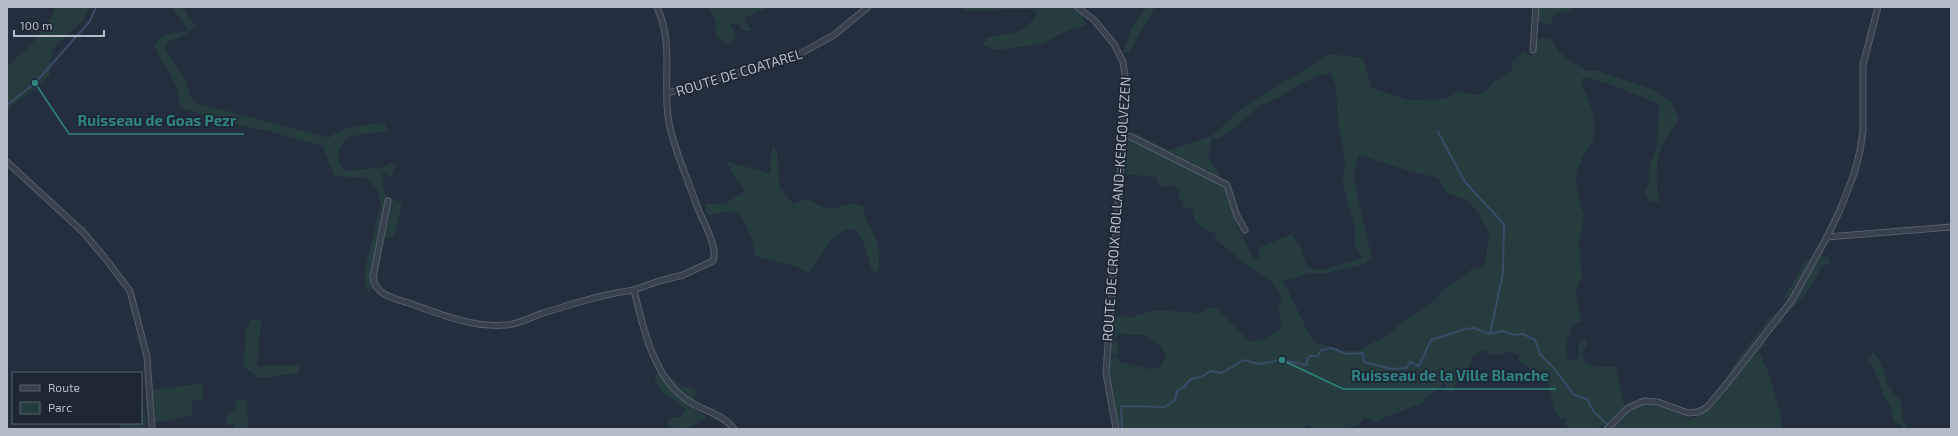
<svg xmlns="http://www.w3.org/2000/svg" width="1958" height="436" font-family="'Exo 2',sans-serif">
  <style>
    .green { fill: #263c3f; fill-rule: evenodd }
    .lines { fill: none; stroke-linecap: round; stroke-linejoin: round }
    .stream { stroke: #394c67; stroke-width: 2 }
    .minor-casing { stroke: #565f6c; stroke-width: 7 }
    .minor { stroke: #38414e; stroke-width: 5 }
    .labels { text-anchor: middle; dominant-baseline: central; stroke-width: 3.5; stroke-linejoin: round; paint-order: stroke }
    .street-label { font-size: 14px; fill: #b4bcc9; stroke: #1d2633 }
    .leader { fill: none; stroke: #308480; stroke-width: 1.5 }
    .callout-dot { fill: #308480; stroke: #1d2633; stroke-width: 1.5 }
    .callout-label { font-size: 15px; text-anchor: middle; font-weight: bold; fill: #308480; stroke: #1d2633; stroke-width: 3.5; stroke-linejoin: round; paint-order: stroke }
  </style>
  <rect width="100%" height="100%" fill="#242f3e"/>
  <g class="green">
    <path d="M55,7H90L83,20L53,49L49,76L38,87L14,104L7,112V66C25,51 49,30 55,7Z"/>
    <path d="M172,7H184L188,17L197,27L180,37L168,42L165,48L186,81L190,95L196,103L329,138C343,125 365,125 384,123L388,131C379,133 359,133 350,137C336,144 335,161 346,171L384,167L392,163H396L391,178L388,176V172L382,174L383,185L386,196L402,203L394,237L386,238C381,253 377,270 378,285L368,293L364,281L366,265L381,203L378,190L367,178L334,176L323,146L264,130L233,124L181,108C179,102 179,95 177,89C172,74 160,61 154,45L163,35L189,31Z"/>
    <polygon points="709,7 770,7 744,18 752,31 744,31 737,24 730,23 736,37 732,43 725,44 715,35 716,23"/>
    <path d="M960,7H1071L1083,17L1086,25L1068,30L1042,44L995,50L983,45L986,38C1008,32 1024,36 1037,14L1032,9L965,11Z"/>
    <polygon points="1145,7 1155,7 1129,53 1123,52 1131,30"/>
    <polygon points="1531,7 1571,7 1573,10 1555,13 1550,25 1539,22 1539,12"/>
    <path d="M1543,38L1552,40L1562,55L1587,71L1595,70L1655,90L1672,103L1679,119C1656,149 1654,165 1659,202L1650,201L1644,194L1649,181L1650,163L1657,145L1659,104L1612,85L1584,77L1582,79V88L1588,98L1594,117V130L1593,140L1583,156L1576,173L1577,191L1584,216L1579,244L1582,279L1575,291L1581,321L1571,325L1570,334L1566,339V358L1573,361L1579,359L1578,343L1583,338L1588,342L1582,352L1586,363L1599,367L1616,366C1617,373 1625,405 1624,409C1623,413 1617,418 1614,420C1598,431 1588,429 1569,429L1566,425V419L1559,418L1554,409L1549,386L1540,373L1530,371L1528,367L1518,361L1519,356L1511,352C1501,353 1493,358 1484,350L1472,357C1471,367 1468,370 1458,372L1454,391L1448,390L1444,383L1420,404L1383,418L1379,422L1372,421L1365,417L1358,425L1341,429H1314L1307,425L1303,429H1118L1109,377L1110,359L1115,357L1110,352L1112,324L1114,321L1113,316L1132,317L1155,310L1201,313L1209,308H1217L1249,341C1262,341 1273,336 1282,326L1278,307L1282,299L1272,281C1264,280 1223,246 1214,238L1218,233C1202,231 1193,224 1192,208L1183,207L1184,203L1178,196L1180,189L1171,184L1166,187L1160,185L1155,177L1127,174L1123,164L1125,138L1133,140L1131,131L1169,150L1212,136L1246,105L1330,54L1363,58L1371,88L1408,100L1444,99L1458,92L1478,95L1487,91L1492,83L1511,71L1513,61L1525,51L1532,58L1537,40ZM1331,73L1336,86L1338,123L1343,145L1345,165L1343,183L1356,233L1354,243L1362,258L1321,270L1307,267L1300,246L1291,234L1259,248L1260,259L1254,260L1235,222L1227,192L1224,187L1214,183L1221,176L1208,158L1212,137L1218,139L1234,128L1261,105L1278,98L1292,88L1315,77ZM1358,155C1385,163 1411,172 1438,178L1447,193L1466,200L1479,214L1489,233L1485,266L1471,270L1445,289L1435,300L1399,324L1390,333L1359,351H1345L1317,343L1309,334L1283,281L1311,273L1323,274L1364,264L1372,259L1353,176ZM1119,333L1128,335H1147L1151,340L1161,346L1166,356L1160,368L1149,369L1121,362L1116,356L1119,349L1116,338Z"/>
    <path d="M773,145L777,152L780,187L793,204L806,199L823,207L835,208L852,203L864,207C864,220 873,230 877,242C881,252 879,264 877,275L871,268L863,241L854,229C830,228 823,258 808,272L791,265L755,256L753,242L740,213L723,212L707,216L705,204H724L746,191L736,179L726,161L771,174L770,161Z"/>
    <path d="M1821,256L1829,257L1831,263L1822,266C1812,286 1800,303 1783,317V322L1770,334L1766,339L1767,345L1759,351C1771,376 1778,401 1783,429H1613C1619,423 1624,416 1630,410C1648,395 1671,409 1688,419L1697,417L1702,414V407L1714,396L1740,356L1768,320L1774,314H1779L1783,317L1793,302L1784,298L1806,260Z"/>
    <polygon points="250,320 261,320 257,366 300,365 299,373 263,378 257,377 244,367 245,333"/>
    <polygon points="1873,353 1880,361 1887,383 1901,403 1903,421 1908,429 1903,429 1902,425 1893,422 1892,409 1886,400 1874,369 1866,359"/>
    <path d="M656,373L675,379L681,387L692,388L697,392L691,407L707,417C692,426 684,434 667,424L670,418L680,417L686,410L665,394L655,382Z"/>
    <polygon points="203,383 203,399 192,401 192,415 155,423 153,390"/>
    <polygon points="141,397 145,413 146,429 121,429 119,423 141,423"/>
    <polygon points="235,399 247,401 248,429 235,429 234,424 226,425 227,413 236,409"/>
  </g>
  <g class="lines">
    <g class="stream">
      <polyline points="7,105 35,83 90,21 96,7"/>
      <polyline points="1438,132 1465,182 1504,224 1503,273 1490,334"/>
      <polyline points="1122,429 1121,406 1165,407 1175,400 1177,391 1184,387 1191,379 1201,377 1211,371 1221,373 1244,360 1258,364 1282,360 1307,365 1307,359 1310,356 1318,356 1321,350 1332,348 1346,354 1363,353 1364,362 1391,369 1406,368 1410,362 1419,366 1431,340 1465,329 1474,328 1490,334 1502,331 1514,335 1523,334 1535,340 1540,354 1554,368 1574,395 1587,399 1594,412 1608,425"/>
    </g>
    <defs>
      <g id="minor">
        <path d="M657,7C674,46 663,76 668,116C671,142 688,180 697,206C702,220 719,248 713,261L683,275L659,281L634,290C643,328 654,380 690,402C705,411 724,415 734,429"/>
        <polyline points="1077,7 1094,20 1114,44 1123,62 1125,76 1123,135 1106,373 1116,429"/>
        <polyline points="1533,50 1536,7"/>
        <polyline points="668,93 796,56 834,35 868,7"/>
        <polyline points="1123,135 1131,137 1227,185 1237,216 1245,230"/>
        <polyline points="7,162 83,232 105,258 130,291 147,357 152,429"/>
        <path d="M388,201L373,277C375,295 393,298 409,303C439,314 473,328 506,325C519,324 531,317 543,313C573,304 603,294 634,290"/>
        <polyline points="1827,237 1951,227"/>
        <polyline points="1607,429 1628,408 1644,401 1658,402 1688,413 1698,412 1706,408 1725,386 1792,300 1827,237 1840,210 1854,174 1860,151 1863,131 1863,65 1878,7"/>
      </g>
    </defs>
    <use href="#minor" class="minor-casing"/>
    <use href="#minor" class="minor"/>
  </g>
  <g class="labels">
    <g class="street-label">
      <text transform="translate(739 72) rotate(-17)">ROUTE DE COATAREL</text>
      <text transform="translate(1116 209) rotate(-86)">ROUTE DE CROIX ROLLAND-KERGOLVEZEN</text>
    </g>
  </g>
  <path class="leader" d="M35 83L69 134H244M1282 360L1343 389H1556"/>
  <g class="callout-dot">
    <circle cx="35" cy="83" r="4"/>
    <circle cx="1282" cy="360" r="4"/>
  </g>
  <g class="callout-label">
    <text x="157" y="126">Ruisseau de Goas Pezr</text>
    <text x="1450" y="381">Ruisseau de la Ville Blanche</text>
  </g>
  <rect width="1958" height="436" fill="none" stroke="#b4bcc9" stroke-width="16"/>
  <rect x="12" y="372" width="130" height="52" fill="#1d2633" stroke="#59626f"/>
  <rect x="20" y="385" width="20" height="6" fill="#38414e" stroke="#59626f"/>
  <text x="48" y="392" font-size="12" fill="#b4bcc9">Route</text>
  <rect x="20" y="402" width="20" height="12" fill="#263c3f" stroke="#59626f"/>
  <text x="48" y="412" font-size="12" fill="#b4bcc9">Parc</text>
  <path d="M14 30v6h90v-6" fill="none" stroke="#b4bcc9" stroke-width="2"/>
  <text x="20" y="30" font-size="12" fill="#b4bcc9" stroke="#1d2633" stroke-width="3" paint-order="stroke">100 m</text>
</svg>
